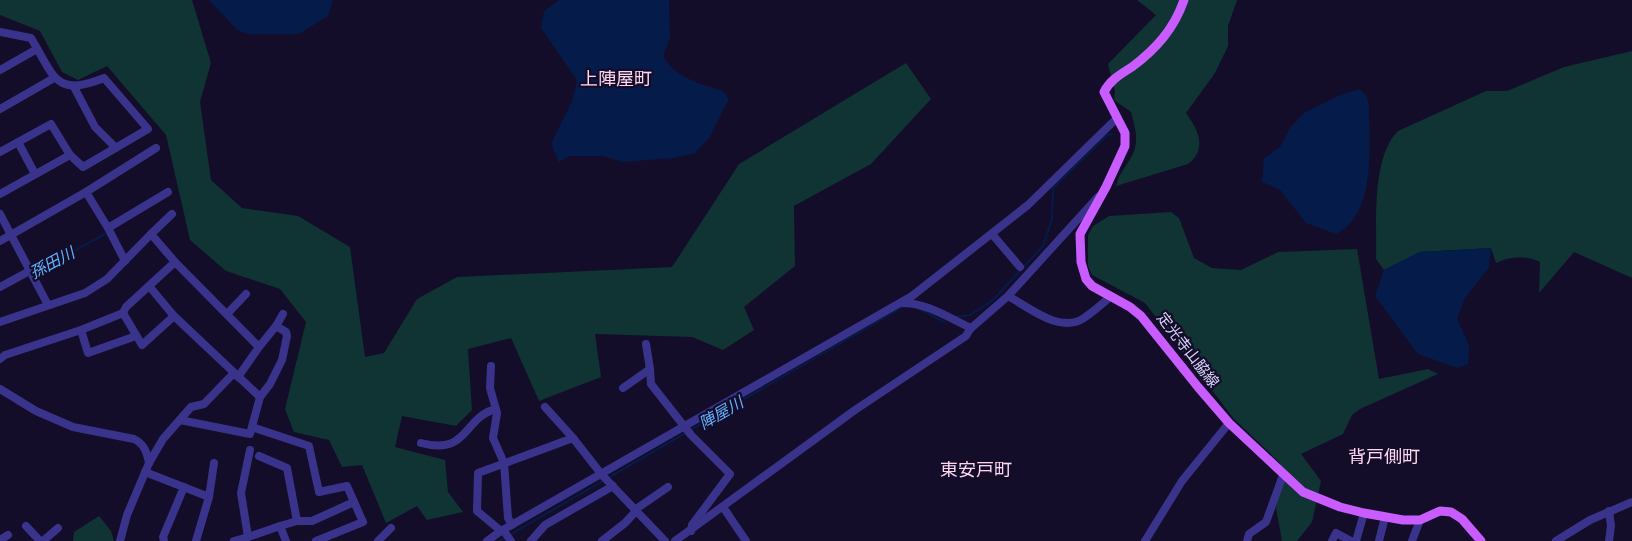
<svg xmlns="http://www.w3.org/2000/svg" width="1632" height="541" font-family="Rubik,'Noto Sans JP',sans-serif">
  <style>
    .green { fill: #103333 }
    .water { fill: #051b4a }
    .lines { fill: none; stroke-linecap: round; stroke-linejoin: round }
    .stream { stroke: #051b4a; stroke-width: 2 }
    .minor { stroke: #3a338c; stroke-width: 8 }
    .major { stroke: #c85cff; stroke-width: 9 }
    .labels { text-anchor: middle; dominant-baseline: central; stroke-width: 4.5; stroke-linejoin: round; paint-order: stroke }
    .street-label { font-size: 15px; fill: #dbd5ff; stroke: #130d29 }
    .water-label { font-size: 16px; font-style: italic; fill: #63b1ff; stroke: #130d29 }
    .quarter-label { font-size: 18px; fill: #ffd7ef; stroke: #130d29 }
  </style>
  <rect width="100%" height="100%" fill="#130d29"/>
  <g class="green">
    <polygon points="0,0 192,0 211,63 200,102 211,180 242,208 298,216 350,247 365,357 384,353 417,299 457,277 672,267 739,164 906,63 931,99 871,164 794,206 795,266 744,307 754,330 723,350 692,337 595,334 601,377 539,401 511,338 468,349 472,410 456,426 402,416 395,447 445,460 448,492 463,512 427,520 417,506 386,523 362,465 342,467 329,440 294,432 285,409 306,322 280,289 226,271 190,240 166,135 107,66 78,80 62,72 40,31 0,15"/>
    <path d="M1137,0H1237L1228,26V46L1215,73L1186,113C1198,130 1208,149 1188,164L1116,186C1119,172 1129,164 1134,151C1139,138 1134,124 1131,112L1114,100L1115,91L1108,64L1156,15Z"/>
    <path d="M1632,51V278L1574,252L1539,293L1540,262C1524,255 1511,256 1496,263L1491,248L1420,252L1384,270L1376,259C1377,222 1371,158 1398,131L1486,91H1507L1564,67Z"/>
    <polygon points="1171,212 1179,218 1194,258 1212,268 1241,270 1278,252 1357,249 1379,379 1428,369 1438,374 1360,409 1352,415 1343,434 1301,454 1321,481 1312,522 1297,541 1282,541 1276,508 1280,463 1234,419 1145,303 1092,275 1088,266 1088,235 1093,226 1109,216"/>
    <polygon points="99,516 111,531 114,541 73,541 74,532"/>
  </g>
  <g class="water">
    <polygon points="209,0 333,0 328,16 299,34 247,34 237,30"/>
    <path d="M559,0H669L670,38L663,56C675,78 701,84 723,91L729,99L709,138L695,153L674,158L623,162L603,156H569L559,162L551,144L573,99L577,80L541,28L544,11Z"/>
    <path d="M1360,89L1367,97L1369,106C1369,144 1377,214 1336,234L1306,223L1280,190L1262,182L1264,158L1280,147L1290,128L1304,113L1340,95Z"/>
    <polygon points="1491,248 1489,267 1465,298 1457,319 1469,345 1468,364 1457,368 1418,354 1375,296 1384,270 1420,252"/>
  </g>
  <g class="lines">
    <g class="stream">
      <polyline points="70,253 105,234"/>
      <polyline points="918,308 944,322"/>
      <polyline points="954,317 970,315 993,300 1043,246 1052,219 1053,188 1107,135 1113,134"/>
      <polyline points="499,541 903,307 912,307"/>
    </g>
    <g class="minor">
      <path d="M0,32L31,38C54,76 55,98 104,78L148,129L83,167L70,155L51,124L0,152"/>
      <polyline points="0,70 37,49"/>
      <polyline points="74,87 95,127 116,148"/>
      <polyline points="0,109 54,78"/>
      <polyline points="18,142 35,174"/>
      <polyline points="86,192 108,228 125,261"/>
      <polyline points="0,194 70,155"/>
      <polyline points="0,214 48,305"/>
      <polyline points="108,228 168,192"/>
      <polyline points="151,234 172,214"/>
      <polyline points="992,234 1020,267"/>
      <polyline points="0,241 86,192 156,148"/>
      <polyline points="149,286 174,316 260,397"/>
      <polyline points="0,287 70,249"/>
      <path d="M1008,296C1030,308 1060,334 1084,318C1093,312 1102,304 1110,297"/>
      <path d="M902,303C925,302 951,319 971,328"/>
      <polyline points="123,313 142,345 174,316"/>
      <polyline points="227,314 246,294"/>
      <polyline points="0,322 85,293 107,279 151,234 175,262 259,347 276,326 286,332 287,336 282,360 270,384 260,397 250,434 180,420"/>
      <polyline points="276,326 283,314"/>
      <polyline points="81,330 88,353 136,336"/>
      <polyline points="646,344 650,369"/>
      <polyline points="0,359 5,355 81,330 123,313 126,307 175,262"/>
      <polyline points="491,366 490,388 497,413 493,438 504,463 508,518 512,525"/>
      <polyline points="238,377 259,347"/>
      <polyline points="623,388 650,369 651,384 691,435 730,474 692,525 691,531"/>
      <path d="M0,389L36,411L73,427L134,439C144,444 147,452 149,463"/>
      <polyline points="545,407 573,438"/>
      <polyline points="252,427 309,446 319,492 347,486 363,522 316,541"/>
      <path d="M421,443C469,456 463,417 496,409"/>
      <polyline points="250,450 241,493 248,537 280,526 286,541"/>
      <polyline points="259,456 287,468 297,521"/>
      <polyline points="145,472 209,497"/>
      <polyline points="723,507 746,541"/>
      <polyline points="636,509 668,487"/>
      <polyline points="1609,511 1611,526 1609,541"/>
      <polyline points="26,526 40,541"/>
      <polyline points="280,526 297,521 312,521 354,502"/>
      <polyline points="503,530 511,541"/>
      <polyline points="501,531 477,511 478,473 573,438 602,475 665,541"/>
      <polyline points="0,540 8,535"/>
      <polyline points="43,541 58,528"/>
      <polyline points="120,541 127,515 149,463 163,439 191,407 204,404 234,373"/>
      <polyline points="164,541 163,537 184,487"/>
      <polyline points="196,541 209,497 214,463"/>
      <polyline points="234,541 248,537"/>
      <polyline points="378,541 391,528"/>
      <polyline points="487,541 501,531 912,296 1028,205 1117,118"/>
      <polyline points="531,541 545,525 613,486"/>
      <polyline points="602,541 625,523 637,510"/>
      <polyline points="675,541 855,410 966,336 970,329 1008,296 1098,197"/>
      <polyline points="1145,541 1182,481 1229,423"/>
      <polyline points="1247,541 1249,534 1266,522 1283,475"/>
      <polyline points="1332,541 1336,533 1351,541"/>
      <polyline points="1356,541 1364,513"/>
      <polyline points="1379,541 1385,517"/>
      <polyline points="1412,541 1420,520"/>
      <polyline points="1556,541 1590,520 1632,502"/>
    </g>
    <path class="major" d="M1184,0C1174,29 1156,49 1132,67C1121,74 1110,80 1104,92L1125,133V146L1106,187L1080,234L1081,262L1086,279L1092,286L1130,307L1141,316L1198,387L1229,423L1303,492L1340,507L1364,513L1403,520H1420L1440,511L1451,512L1462,519L1481,541"/>
  </g>
  <g class="labels">
    <g class="street-label">
      <text transform="translate(1188 350) rotate(52)">定光寺山脇線</text>
    </g>
    <g class="water-label">
      <text transform="translate(52 263) rotate(-28)">孫田川</text>
      <text transform="translate(721 413) rotate(-30)">陣屋川</text>
    </g>
    <g class="quarter-label">
      <text x="616" y="79">上陣屋町</text>
      <text x="1384" y="457">背戸側町</text>
      <text x="976" y="470">東安戸町</text>
    </g>
  </g>
</svg>
